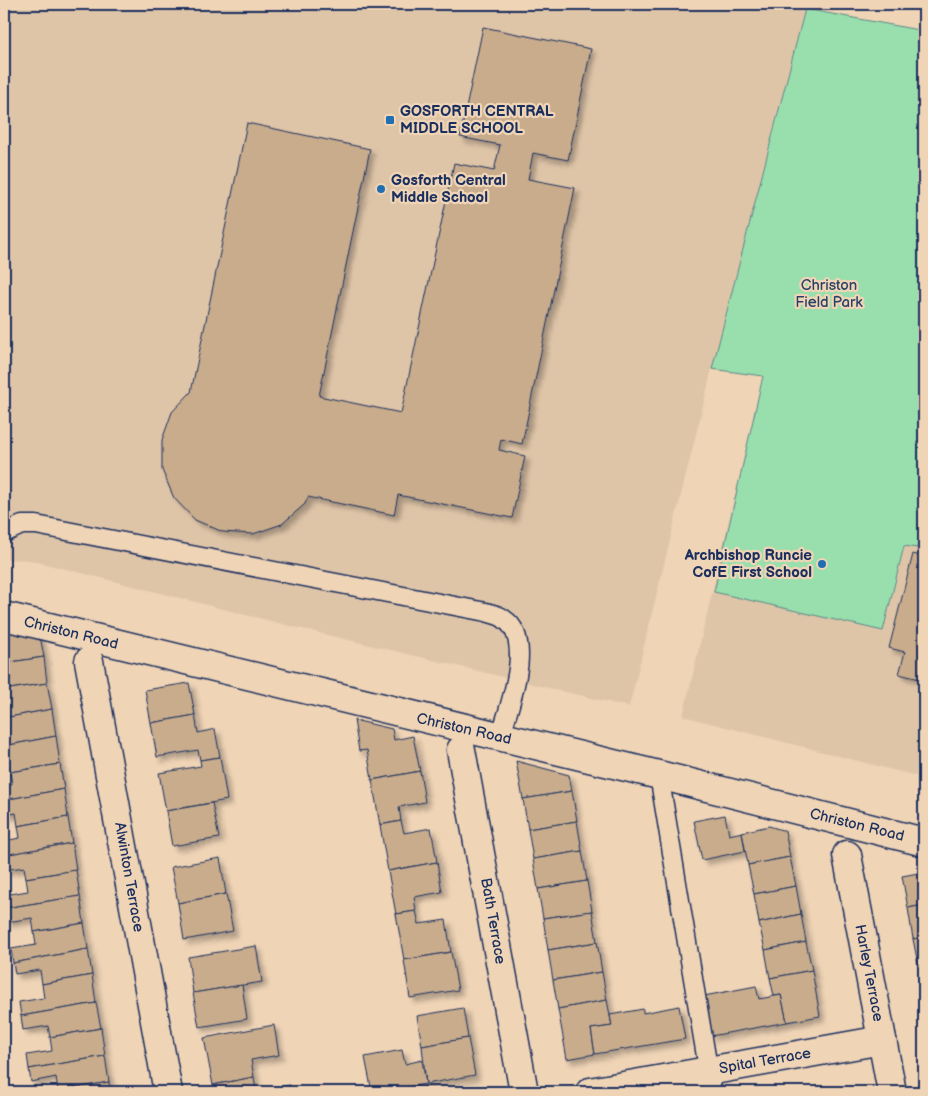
<svg xmlns="http://www.w3.org/2000/svg" width="928" height="1096" font-family="'Balsamiq Sans',sans-serif">
  <style>
    .built { fill: #dfc5a8 }
    .green { fill: #99dfad; stroke: #5a8786 }
    .building { fill: #c8ac8c; stroke: #1b2f5e; filter: url(#shadow) }
    .lines { fill: none; stroke-linecap: round; stroke-linejoin: round }
    .lane-casing { stroke: #1b2f5e; stroke-width: 21 }
    .street-casing { stroke: #1b2f5e; stroke-width: 31 }
    .lane { stroke: #efd4b6; stroke-width: 18 }
    .street { stroke: #efd4b6; stroke-width: 28 }
    .poi-dot { fill: #1f6fb2; stroke: #efd4b6; stroke-width: 2 }
    .labels { text-anchor: middle; dominant-baseline: central; stroke-width: 4.5; stroke-linejoin: round; paint-order: stroke }
    .poi-label { font-size: 15px; font-weight: bold; fill: #1b2f5e; stroke: #efd4b6; text-anchor: start }
    .park-label { font-size: 15px; fill: #284166; stroke: #efd4b6 }
    .street-label { font-size: 15px; fill: #1b2f5e; stroke: #efd4b6 }
  </style>
  <defs>
    <filter id="shadow"><feDropShadow dx="4.5" dy="4.5" stdDeviation="2.5" flood-color="#0004"/></filter>
  </defs>
  <rect width="100%" height="100%" fill="#efd4b6"/>
  <filter id="ink" filterUnits="userSpaceOnUse"><feTurbulence type="fractalNoise" baseFrequency=".02" numOctaves="2"/><feDisplacementMap in="SourceGraphic" scale="10" xChannelSelector="R" yChannelSelector="G"/><feConvolveMatrix kernelMatrix="1 2 1 2 8 2 1 2 1" color-interpolation-filters="sRGB"/></filter>
  <g filter="url(#ink)">
    <g class="built">
      <polygon points="4,4 770,4 805,9 712,369 629,707 290,626 30,560 4,559"/>
      <polygon points="763,376 924,412 924,778 683,716"/>
    </g>
    <polygon class="green" points="805,9 924,31 924,522 917,548 904,546 883,631 714,592 763,376 712,369"/>
    <g class="building">
      <polygon points="483,27 591,49 568,160 533,153 528,179 575,188 522,444 501,439 499,450 525,456 512,518 398,495 394,515 308,497 305,504 282,524 253,534 223,532 195,520 174,498 162,470 162,440 172,412 191,392 247,123 370,149 319,396 401,413 454,163 494,171 500,145 460,137"/>
      <polygon points="913,554 924,557 924,680 899,674 905,652 889,648"/>
      <polygon points="4,627 40,636 44,657 4,663"/>
      <polygon points="44,657 47,683 4,690 4,663"/>
      <polygon points="47,683 52,709 4,718 4,690"/>
      <polygon points="189,683 195,715 151,723 145,690"/>
      <polygon points="52,709 56,736 4,746 4,718"/>
      <polygon points="195,715 198,733 215,729 220,757 200,760 198,750 157,757 151,723"/>
      <polygon points="354,720 392,729 394,740 413,736 420,771 372,780 367,750 359,751"/>
      <polygon points="56,736 60,764 10,772 8,760 4,761 4,746"/>
      <polygon points="220,757 227,800 166,811 159,773 201,766 200,760"/>
      <polygon points="516,761 569,775 572,791 523,799"/>
      <polygon points="60,764 64,789 4,800 4,786 12,784 10,772"/>
      <polygon points="420,771 425,802 399,807 401,821 380,825 372,780"/>
      <polygon points="64,789 68,817 18,826 16,813 4,815 4,800"/>
      <polygon points="572,791 577,821 528,829 523,799"/>
      <polygon points="212,803 219,838 172,846 166,811"/>
      <polygon points="725,815 729,835 742,832 745,851 702,860 694,821"/>
      <polygon points="68,817 72,843 4,855 4,841 20,838 18,826"/>
      <polygon points="401,821 404,833 431,828 437,862 388,871 380,825"/>
      <polygon points="577,821 582,851 533,859 528,829"/>
      <polygon points="769,826 785,831 790,857 748,865 742,832"/>
      <polygon points="72,843 76,870 26,878 24,867 4,870 4,855"/>
      <polygon points="582,851 587,881 538,889 533,859"/>
      <polygon points="790,857 796,886 754,894 748,865"/>
      <polygon points="220,858 226,894 178,903 171,867"/>
      <polygon points="437,862 442,892 414,897 416,911 396,914 388,871"/>
      <polygon points="76,870 80,896 5,908 4,895 28,891 26,878"/>
      <polygon points="924,872 924,905 908,908 902,876"/>
      <polygon points="587,881 592,911 543,918 538,889"/>
      <polygon points="796,886 801,914 759,923 754,894"/>
      <polygon points="226,894 233,931 184,940 178,903"/>
      <polygon points="80,896 84,923 34,932 32,918 7,922 5,908"/>
      <polygon points="924,905 924,937 913,939 908,908"/>
      <polygon points="416,911 419,924 446,920 451,952 404,960 396,914"/>
      <polygon points="592,911 597,942 548,950 543,918"/>
      <polygon points="801,914 806,942 765,950 759,923"/>
      <polygon points="84,923 88,949 13,963 11,949 36,945 34,932"/>
      <polygon points="924,937 924,968 919,969 913,939"/>
      <polygon points="597,942 602,972 553,980 548,950"/>
      <polygon points="806,942 812,970 770,978 765,950"/>
      <polygon points="256,946 262,982 193,993 188,957"/>
      <polygon points="88,949 92,975 42,984 40,970 15,974 13,963"/>
      <polygon points="451,952 458,990 410,998 404,960"/>
      <polygon points="924,968 924,999 919,969"/>
      <polygon points="812,970 820,1016 787,1022 781,995 774,996 770,978"/>
      <polygon points="602,972 607,1000 558,1009 553,980"/>
      <polygon points="92,975 96,1003 21,1016 19,1002 44,998 42,984"/>
      <polygon points="242,985 247,1019 199,1027 193,993"/>
      <polygon points="756,986 759,999 781,995 787,1022 711,1036 704,996"/>
      <polygon points="607,1000 612,1026 591,1029 595,1054 567,1059 558,1009"/>
      <polygon points="96,1003 101,1028 50,1037 48,1026 23,1030 21,1016"/>
      <polygon points="679,1006 685,1039 595,1054 591,1029 612,1026 610,1015 643,1009 643,1013"/>
      <polygon points="463,1008 468,1038 422,1046 417,1016"/>
      <polygon points="274,1025 279,1055 251,1060 254,1077 213,1085 204,1038"/>
      <polygon points="101,1028 105,1056 29,1069 27,1055 52,1051 50,1037"/>
      <polygon points="468,1038 475,1075 426,1084 422,1046"/>
      <polygon points="402,1050 405,1064 422,1060 426,1084 372,1092 365,1057"/>
      <polygon points="105,1056 109,1082 58,1091 56,1077 31,1082 29,1069"/>
      <polygon points="254,1077 256,1091 290,1085 291,1092 214,1092 213,1085"/>
      <polygon points="109,1082 110,1092 58,1092 58,1091"/>
    </g>
    <g class="lines">
      <defs>
        <g id="lane">
          <path d="M4,533L22,525H36L486,612C492,614 500,615 504,619C536,640 508,709 500,738"/>
          <polyline points="659,775 712,1092"/>
        </g>
        <g id="street">
          <polyline points="4,616 659,775 924,842"/>
          <polyline points="89,661 168,1092"/>
          <polyline points="461,750 524,1092"/>
          <polyline points="847,855 892,1092"/>
          <polyline points="590,1092 882,1040"/>
        </g>
      </defs>
      <use href="#lane" class="lane-casing"/>
      <use href="#street" class="street-casing"/>
      <use href="#lane" class="lane"/>
      <use href="#street" class="street"/>
    </g>
  </g>
  <g class="poi-dot">
    <rect x="385" y="115" width="10" height="10" rx="2.5"/>
    <circle cx="381" cy="189" r="5"/>
    <circle cx="822" cy="564" r="5"/>
  </g>
  <g class="labels">
    <g class="poi-label">
      <text x="400" y="111">GOSFORTH CENTRAL<tspan x="400" dy="17">MIDDLE SCHOOL</tspan></text>
      <text x="391" y="180">Gosforth Central<tspan x="391" dy="17">Middle School</tspan></text>
      <text x="812" y="555" text-anchor="end">Archbishop Runcie<tspan x="812" dy="17">CofE First School</tspan></text>
    </g>
    <g class="park-label">
      <text x="829" y="285">Christon<tspan x="829" dy="17">Field Park</tspan></text>
    </g>
    <g class="street-label">
      <text transform="translate(71 633) rotate(14)">Christon Road</text>
      <text transform="translate(464 729) rotate(13)">Christon Road</text>
      <text transform="translate(857 825) rotate(14)">Christon Road</text>
      <text transform="translate(129 877) rotate(80)">Alwinton Terrace</text>
      <text transform="translate(493 921) rotate(80)">Bath Terrace</text>
      <text transform="translate(869 973) rotate(79)">Harley Terrace</text>
      <text transform="translate(765 1061) rotate(-10)">Spital Terrace</text>
    </g>
  </g>
  <rect width="928" height="1096" fill="none" stroke="#efd4b6" stroke-width="20"/>
  <rect x="10" y="10" width="908" height="1076" fill="none" stroke="#1b2f5e" stroke-width="2" filter="url(#ink)"/>
</svg>
